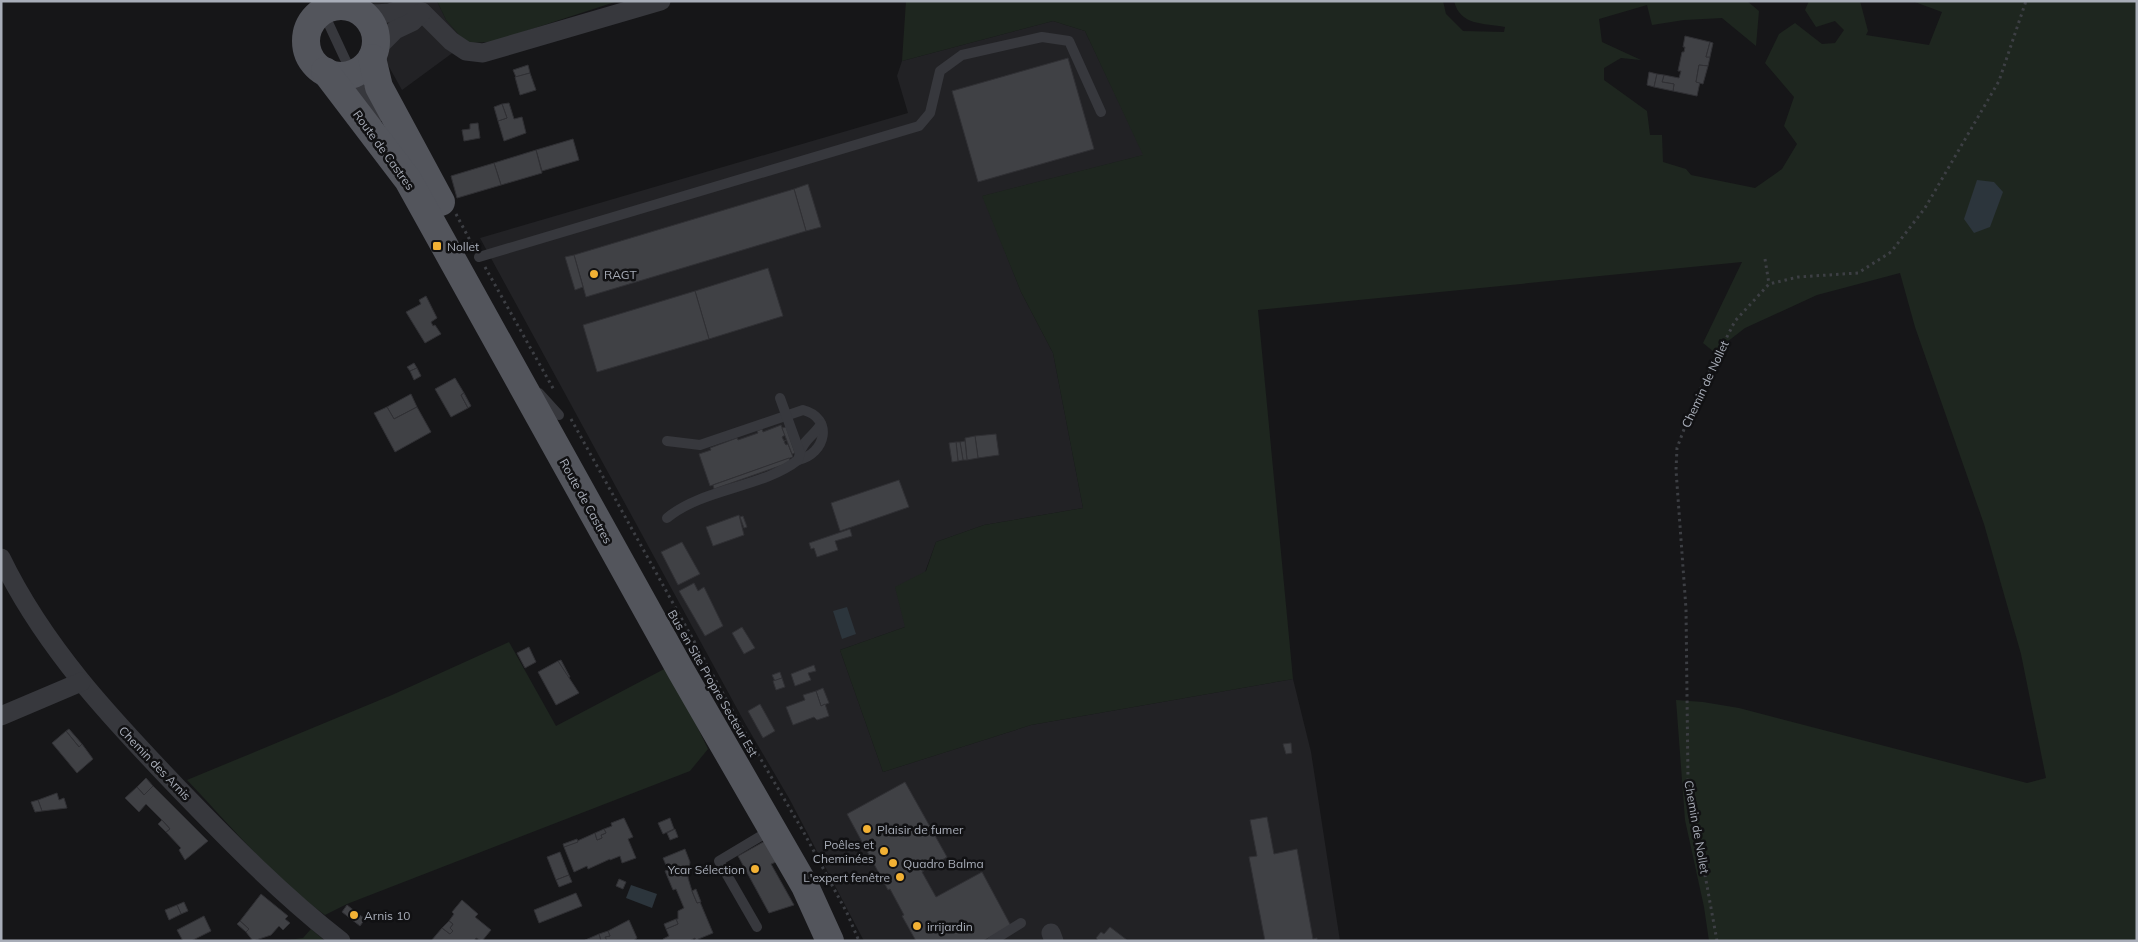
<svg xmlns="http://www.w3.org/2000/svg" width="2138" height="942" font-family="Mulish,sans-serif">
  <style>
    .built { fill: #222225 }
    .green { fill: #1e261f }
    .water { fill: #2c353c }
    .building { fill: #404145; stroke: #303034 }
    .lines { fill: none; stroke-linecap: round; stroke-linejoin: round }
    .path { stroke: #3d3f44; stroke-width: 3; stroke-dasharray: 2.5 4; stroke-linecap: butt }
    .lane { stroke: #37383d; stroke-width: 10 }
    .street { stroke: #37383d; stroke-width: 19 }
    .primary { stroke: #53555c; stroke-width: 28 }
    .poi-dot { fill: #f2b134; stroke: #111113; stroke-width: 2 }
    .labels { text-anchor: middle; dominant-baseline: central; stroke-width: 5; stroke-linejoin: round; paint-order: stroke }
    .street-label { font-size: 12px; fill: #a8adb8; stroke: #111113 }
    .poi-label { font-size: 12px; fill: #a8adb8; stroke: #111113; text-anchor: start }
  </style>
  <rect width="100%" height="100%" fill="#161618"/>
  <g class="built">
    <polygon points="352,1 437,1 446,20 466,43 402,90"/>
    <polygon points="1053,21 1085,31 1144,155 983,196 1021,292 1053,353 1083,508 984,525 936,542 905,627 840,650 883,772 1031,725 1293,679 1311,752 1340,941 864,941 790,800 746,725 480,238 908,113 897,76 902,61"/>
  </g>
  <g class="green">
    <polygon points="437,1 618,1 492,42 466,43 446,20"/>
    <path d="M906,1H1443L1446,14L1463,31L1504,32L1505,27C1484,23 1460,26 1454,1H1747L1759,11L1756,46L1722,18L1684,20L1652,25L1647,5L1599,19L1602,42L1641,60L1621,58L1604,68V80L1647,111L1650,135H1662L1663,162L1686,169L1691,175L1755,188L1782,169L1797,144L1784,126L1794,97L1765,63L1779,34L1795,23L1822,44L1835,43L1844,30L1835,21L1816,27L1805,10L1809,1H1860L1868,31L1866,35L1929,45L1942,12L1912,1H2137V941H1709L1704,907L1685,820L1676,700L1703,702L1739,708L2027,783L2046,778L2021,654L1984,524L1915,327L1900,273L1817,295L1745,328L1714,352L1703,343L1742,262L1258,310L1293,679L1031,725L883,772L840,650L905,627L895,587L926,571L936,542L984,525L1083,508L1053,353L1021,292L982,196L1143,155L1085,31L1053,21L902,61Z"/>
    <path d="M509,642L556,726L668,667L708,749L690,771L347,904L325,915C273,878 231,826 187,780L392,695Z"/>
    <polygon points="311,929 325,941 280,941 303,938"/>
  </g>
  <g class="water">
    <polygon points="1977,180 1994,182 2003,192 1990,227 1974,233 1964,219"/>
    <polygon points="847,607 856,634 842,639 833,611"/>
    <polygon points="631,885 657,894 652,908 626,898"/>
  </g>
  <g class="building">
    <polygon points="1685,36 1710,42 1706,57 1710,57 1708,66 1699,65 1696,82 1700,82 1697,96 1673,91 1674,84 1662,82 1664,75 1679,78 1681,71 1678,71 1682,52 1684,52 1685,47 1683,47"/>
    <polygon points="1710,42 1713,43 1710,57 1706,57"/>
    <polygon points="1068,58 1094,149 978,182 952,91"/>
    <polygon points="528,65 530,73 516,77 513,70"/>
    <polygon points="1699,65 1708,66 1703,84 1696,82"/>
    <polygon points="1649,72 1657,74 1654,87 1647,85"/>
    <polygon points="530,73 536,90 520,95 515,77"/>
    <polygon points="1657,74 1664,75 1662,82 1674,84 1673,91 1654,87"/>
    <polygon points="509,103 514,119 522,117 526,133 504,141 498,121 507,118 502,104"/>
    <polygon points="502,104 507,118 498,121 494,107"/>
    <polygon points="478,123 480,138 464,141 462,130 470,129 470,124"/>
    <polygon points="573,139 579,160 542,171 536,150"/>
    <polygon points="536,150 542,173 501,185 494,163"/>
    <polygon points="494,163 501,185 457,198 451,176"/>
    <polygon points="808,184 821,227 806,231 794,189"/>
    <polygon points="794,189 806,231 586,297 574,255"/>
    <polygon points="574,255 583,287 575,290 565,257"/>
    <polygon points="768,268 783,316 709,339 695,291"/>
    <polygon points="695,291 709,339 597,372 583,325"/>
    <polygon points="426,296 437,318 431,322 433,326 435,325 441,334 425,343 406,312 421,304 419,300"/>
    <polygon points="414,363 417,368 410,371 407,367"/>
    <polygon points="417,368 421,376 414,380 410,371"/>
    <polygon points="455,378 464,393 461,395 468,408 451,417 435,389"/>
    <polygon points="464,393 471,406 468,408 461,395"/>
    <polygon points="411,394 417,407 394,419 387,407"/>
    <polygon points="387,407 394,419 417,407 431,432 395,452 374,413"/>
    <polygon points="781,425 785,435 782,437 784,441 786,440 784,442 786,445 788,444 793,457 710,486 699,454 711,450 710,448 737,438 738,440 758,433 757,431 762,429 763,432"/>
    <polygon points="786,427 795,453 792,454 782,428"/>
    <polygon points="996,434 999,455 978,458 975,436"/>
    <polygon points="975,436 978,458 967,460 965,438"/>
    <polygon points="965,441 967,460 963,460 960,442"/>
    <polygon points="956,442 960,442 963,460 958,461"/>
    <polygon points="956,442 958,461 952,462 949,443"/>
    <polygon points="789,458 791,462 714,489 713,485"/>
    <polygon points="899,480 909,507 840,531 831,503"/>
    <polygon points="739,515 744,535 713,546 706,527"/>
    <polygon points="743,516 747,527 744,528 740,517"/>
    <polygon points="850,529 852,536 835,541 838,550 817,557 814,548 811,549 809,543"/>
    <polygon points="682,542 700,574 678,585 661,552"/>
    <polygon points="694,583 698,591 704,587 723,626 705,636 679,591"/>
    <polygon points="742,627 755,648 744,654 732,633"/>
    <polygon points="529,647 536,662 525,668 517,653"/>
    <polygon points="561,660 570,677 567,678 558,661"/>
    <polygon points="558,661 579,693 556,705 538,672"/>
    <polygon points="814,665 816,671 808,673 811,680 795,686 791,674"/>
    <polygon points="780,672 782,678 775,681 772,675"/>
    <polygon points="782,678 785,687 776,690 773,681"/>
    <polygon points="823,688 829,703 821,706 816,691"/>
    <polygon points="816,691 821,706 825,704 829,716 817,720 814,717 793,725 786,707 805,700 803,695"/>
    <polygon points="760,704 775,731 763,738 748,711"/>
    <polygon points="69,729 82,744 79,747 66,731"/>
    <polygon points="66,731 79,747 82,744 93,759 77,773 52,743"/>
    <polygon points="1291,743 1292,753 1286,754 1283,744"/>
    <polygon points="146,778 153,786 144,795 137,787"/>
    <polygon points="905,782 947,857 922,872 936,897 982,872 1011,926 983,941 916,941 902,916 904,915 890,889 888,890 847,814"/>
    <polygon points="153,786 208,841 185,860 179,850 181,848 166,832 170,829 162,820 146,804 139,812 125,798 137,787 144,795"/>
    <polygon points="57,793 59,800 64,798 67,808 42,811 38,800"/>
    <polygon points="38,800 42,811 35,812 31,802"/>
    <polygon points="1267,817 1274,854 1297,849 1313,939 1317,938 1317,941 1265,941 1249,857 1257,856 1250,820"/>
    <polygon points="624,818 633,837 628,839 636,858 622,863 620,856 610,860 610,859 588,869 587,866 574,872 564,847 595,833 597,840 602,838 601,835 606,833 604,829 612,826 611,823"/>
    <polygon points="670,818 674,829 663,834 658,823"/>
    <polygon points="162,820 170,829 166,832 158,824"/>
    <polygon points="604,829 606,833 601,835 602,838 597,840 595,833"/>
    <polygon points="675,829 678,837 670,840 667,833"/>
    <polygon points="577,839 578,842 564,847 563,844"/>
    <polygon points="765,841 776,862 771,864 794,905 769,913 738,856"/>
    <polygon points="685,849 690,862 688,878 692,891 697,903 700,902 713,933 696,940 695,938 689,941 664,941 663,939 669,936 666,929 678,924 676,919 678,919 678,911 684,908 676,889 673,890 665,871 668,870 663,858"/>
    <polygon points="560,852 569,875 556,880 547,857"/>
    <polygon points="569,875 572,882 559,887 556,880"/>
    <polygon points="619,879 626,882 623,889 616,886"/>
    <polygon points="696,889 701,902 697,903 692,891"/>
    <polygon points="576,893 582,906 539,923 534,910"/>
    <polygon points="261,894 288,916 285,919 290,923 283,930 279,926 271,935 253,941 246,932 249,929 240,921"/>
    <polygon points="462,900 478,914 475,917 491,930 482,941 476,938 474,941 431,941 442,928 450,934 453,931 450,928 453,924 449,921 454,914 452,912"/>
    <polygon points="184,902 188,911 181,914 177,905"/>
    <polygon points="177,905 181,914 169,920 165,910"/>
    <polygon points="347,905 365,919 360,926 342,912"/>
    <polygon points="204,916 211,931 191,941 183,941 177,930"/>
    <polygon points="676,919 678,924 666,929 664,924"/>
    <polygon points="629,920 637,938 633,941 607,941 605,937 610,936 608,931"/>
    <polygon points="240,921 249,929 246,932 237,924"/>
    <polygon points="449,921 453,924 450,928 453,931 450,934 442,928"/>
    <polygon points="1110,927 1127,940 1127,941 1099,941 1096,938 1101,932 1104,934"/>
    <polygon points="608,931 610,936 605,937 607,941 601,941 599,934"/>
    <polygon points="599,934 601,941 583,941"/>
  </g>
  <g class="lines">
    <g class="path">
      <polyline points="456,214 473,246"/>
      <polyline points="1765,259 1769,284"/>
      <polyline points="485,267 554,390"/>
      <polyline points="571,419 736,717 803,831 847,913 859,941"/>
      <polyline points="1717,941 1688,781 1686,609 1676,470 1677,448 1695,400 1735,321 1769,284 1798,277 1858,273 1891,252 1925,208 1999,81 2026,1"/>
    </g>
    <g class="lane">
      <polyline points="318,1 352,74 377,118"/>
      <polyline points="479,257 919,126 930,113 940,71 962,55 1042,37 1069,41 1101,112"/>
      <polyline points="539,393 559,415"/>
      <path d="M667,441L700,445L803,410C834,418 826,454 798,460"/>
      <path d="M800,453C803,440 815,435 821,424"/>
      <path d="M667,518C703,488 762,488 798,460L800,453L780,398"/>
      <polyline points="757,927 719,861 771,830"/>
      <polyline points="992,941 1021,923"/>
    </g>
    <g class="street">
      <polyline points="361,12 376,14 389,13 406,8 422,12 451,41 466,51 483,53 661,1"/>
      <polyline points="374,51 395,30 412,22 422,12"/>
      <path d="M1,558C44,647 110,717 178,788C230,842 282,895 341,941"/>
      <polyline points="1,716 81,682"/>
      <polyline points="1051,933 1054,941"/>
    </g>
    <g class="primary">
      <circle cx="341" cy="41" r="35"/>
      <polyline points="372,58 379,87 441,202"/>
      <polyline points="325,71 408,180 681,671 805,886 830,941"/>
    </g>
  </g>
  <g class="poi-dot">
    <rect x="432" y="241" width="10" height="10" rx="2.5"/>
    <circle cx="594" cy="274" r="5"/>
    <circle cx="867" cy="829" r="5"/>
    <circle cx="884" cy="851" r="5"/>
    <circle cx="893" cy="863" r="5"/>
    <circle cx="755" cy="869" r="5"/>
    <circle cx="900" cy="877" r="5"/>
    <circle cx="354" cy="915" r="5"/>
    <circle cx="917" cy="926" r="5"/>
  </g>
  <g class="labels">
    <g class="street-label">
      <text transform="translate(384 150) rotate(54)">Route de Castres</text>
      <text transform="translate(1705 384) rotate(-65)">Chemin de Nollet</text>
      <text transform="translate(586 501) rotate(61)">Route de Castres</text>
      <text transform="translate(713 683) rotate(60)">Bus en Site Propre Secteur Est</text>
      <text transform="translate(155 763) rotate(46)">Chemin des Arnis</text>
      <text transform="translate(1697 827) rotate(80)">Chemin de Nollet</text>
    </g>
    <g class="poi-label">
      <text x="447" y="246">Nollet</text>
      <text x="604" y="274">RAGT</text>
      <text x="877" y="829">Plaisir de fumer</text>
      <text x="874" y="844" text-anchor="end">Poêles et<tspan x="874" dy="14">Cheminées</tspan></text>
      <text x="903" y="863">Quadro Balma</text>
      <text x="745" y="869" text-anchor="end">Ycar Sélection</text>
      <text x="890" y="877" text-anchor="end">L'expert fenêtre</text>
      <text x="364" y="915">Arnis 10</text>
      <text x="927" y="926">irrijardin</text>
    </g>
  </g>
  <rect width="2138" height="942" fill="none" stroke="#a8adb8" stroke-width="5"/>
</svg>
